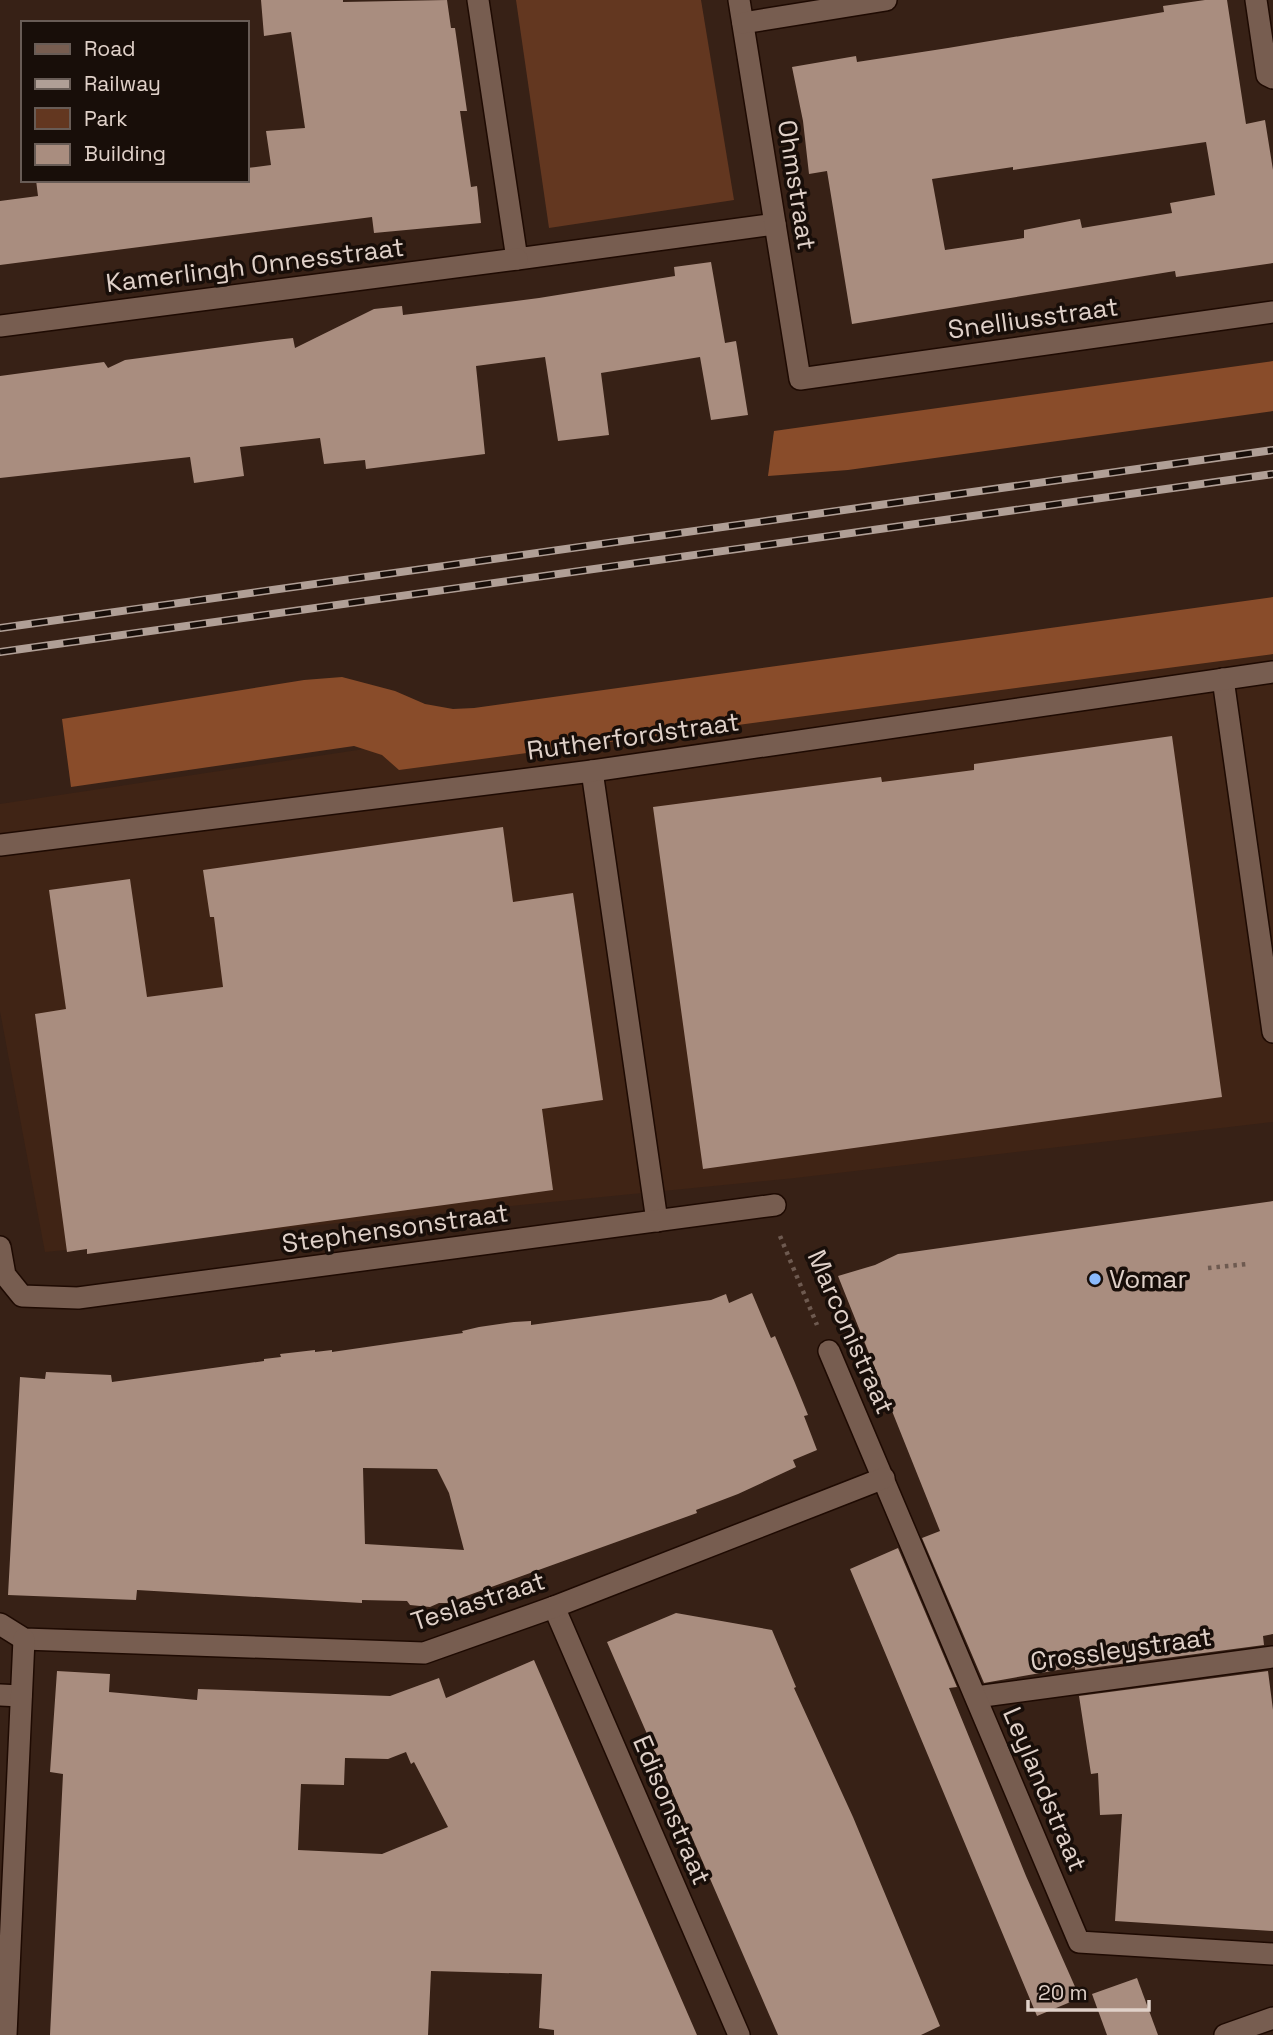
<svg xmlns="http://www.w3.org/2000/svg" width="1273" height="2035" font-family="'Space Grotesk',sans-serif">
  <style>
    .built { fill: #402415 }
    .green { fill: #633720 }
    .forest { fill: #894c2a }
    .building { fill: #a98d7f; fill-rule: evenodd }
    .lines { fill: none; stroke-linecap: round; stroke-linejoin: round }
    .service-casing { stroke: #1e0a02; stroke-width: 24 }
    .pedestrian-casing { stroke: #1e0a02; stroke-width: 24 }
    .minor-casing { stroke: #1e0a02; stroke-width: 24 }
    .path { stroke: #6e5a50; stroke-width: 4.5; stroke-dasharray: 3.5 5; stroke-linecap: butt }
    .service { stroke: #775d50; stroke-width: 21 }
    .pedestrian { stroke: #775d50; stroke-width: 21 }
    .minor { stroke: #775d50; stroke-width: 21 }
    .rail-casing { stroke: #b09f96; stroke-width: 8 }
    .rail { stroke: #180e09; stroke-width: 5; stroke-dasharray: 16; stroke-linecap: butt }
    .poi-dot { fill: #8bbafc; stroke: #180e09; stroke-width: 2.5 }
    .labels { text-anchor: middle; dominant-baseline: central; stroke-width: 7; stroke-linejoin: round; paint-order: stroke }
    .street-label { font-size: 26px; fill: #e0d1c9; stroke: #180e09 }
    .poi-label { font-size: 26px; fill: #e0d1c9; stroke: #180e09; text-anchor: start }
  </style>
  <rect width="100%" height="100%" fill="#372116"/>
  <polygon class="built" points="1273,612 1273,1122 795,1178 45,1252 0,1011 0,804"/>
  <polygon class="green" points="516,0 701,0 734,200 549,228"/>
  <g class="forest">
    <polygon points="1273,361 1273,411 848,470 768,476 774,431"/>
    <polygon points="1273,597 1273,654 399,770 382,755 354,746 71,787 62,719 304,680 342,677 395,691 425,704 453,709 474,708"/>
  </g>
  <g class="building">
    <polygon points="261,0 343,0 343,2 447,0 451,28 455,28 467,111 460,111 471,187 477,186 481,223 374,233 372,217 0,265 0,201 38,196 36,180 249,180 247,168 271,165 266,131 305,128 291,32 264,36"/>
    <path d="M1205,0H1227L1246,124L1265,120L1273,170V263L1176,277L1175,271L852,324L827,171L809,174L803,121L792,67L856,56L857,62L948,48L1164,12L1163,6ZM1206,142L1215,195L1170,203L1172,213L1082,228L1080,219L1024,230V238L945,250L932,179L1013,167V170Z"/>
    <polygon points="711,262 725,343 736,341 748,415 711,420 700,357 601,373 609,435 558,441 545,357 476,366 485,454 366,469 365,460 324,464 320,438 240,447 244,476 194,483 190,457 0,478 0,376 104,362 108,368 125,360 275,340 293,338 295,348 374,309 402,306 403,315 539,298 675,276 674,267"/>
    <polygon points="1172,736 1222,1097 703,1169 653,807 881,777 882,782 974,770 974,764"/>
    <polygon points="503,827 513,902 573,893 603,1100 542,1109 553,1190 87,1254 87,1249 67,1252 35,1014 66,1009 49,890 130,879 147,997 223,987 214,917 210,917 203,870"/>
    <polygon points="1273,1201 1273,1634 1263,1636 1264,1645 1075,1670 1075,1667 984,1683 922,1538 940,1531 838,1276 875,1265 898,1254"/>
    <path d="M752,1293L771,1338L775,1336L795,1383L808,1415L804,1416L817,1450L793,1460L796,1467L738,1494L696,1510L697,1513L447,1603H439L430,1607L410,1605L407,1601L362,1600V1603L137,1590L136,1600L8,1595L20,1377L45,1379L46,1372L111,1375L112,1382L264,1361V1359L281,1357L280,1354L315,1350V1352L332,1350V1352L463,1333L462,1331L479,1327L514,1322L531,1321V1325L711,1300L726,1294L729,1303ZM363,1468L437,1469L449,1493L464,1550L365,1544Z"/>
    <polygon points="898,1548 957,1687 949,1688 1026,1876 1080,1998 1037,2016 850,1569"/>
    <polygon points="676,1613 772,1630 796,1687 794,1688 853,1817 940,2026 921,2035 778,2035 607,1642"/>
    <path d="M534,1660L697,2035H554V2030L539,2028L542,1974L431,1971L428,2035H50L63,1774L50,1772L57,1671L110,1674L109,1692L197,1700L198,1689L390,1696L439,1678L446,1698ZM406,1752L411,1764L414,1762L448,1827L382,1854L298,1850L301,1784L344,1785L345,1758L388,1759Z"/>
    <polygon points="1268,1671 1273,1710 1273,1931 1115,1921 1122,1814 1100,1815 1098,1773 1091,1774 1079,1696"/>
    <polygon points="1137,1978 1158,2035 1107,2035 1092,1994"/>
  </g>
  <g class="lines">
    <defs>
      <g id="service">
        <polyline points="592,771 657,1221"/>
        <polyline points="1225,2035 1273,2018"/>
      </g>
      <polyline id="pedestrian" points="976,1697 1273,1657"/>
      <g id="minor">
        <polyline points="478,0 517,259 775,224"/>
        <polyline points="739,0 800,379 1273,312"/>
        <polyline points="1256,0 1267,75 1273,78"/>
        <polyline points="743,23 886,0"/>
        <polyline points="0,326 517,259"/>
        <polyline points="1223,679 1273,1032"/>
        <polyline points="0,845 592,771 1273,672"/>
        <polyline points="0,1247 5,1275 22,1296 78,1298 775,1205"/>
        <polyline points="829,1351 1079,1942 1273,1954"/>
        <polyline points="554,1607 739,2035"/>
        <polyline points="0,1624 24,1639 424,1653 554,1607 884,1478"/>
        <polyline points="0,1695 21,1696"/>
        <polyline points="6,2035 24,1639"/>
      </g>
    </defs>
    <use href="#service" class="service-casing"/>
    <use href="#pedestrian" class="pedestrian-casing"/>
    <use href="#minor" class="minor-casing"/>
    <g class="path">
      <polyline points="780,1236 817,1325"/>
      <polyline points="1208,1268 1247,1264"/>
    </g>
    <use href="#service" class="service"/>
    <use href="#pedestrian" class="pedestrian"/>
    <use href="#minor" class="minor"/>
    <defs>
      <g id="rail">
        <polyline points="0,628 1273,450"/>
        <polyline points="0,652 1273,474"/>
      </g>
    </defs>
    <use href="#rail" class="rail-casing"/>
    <use href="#rail" class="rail"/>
  </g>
  <circle class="poi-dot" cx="1095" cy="1279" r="7"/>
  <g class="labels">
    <g class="street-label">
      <text transform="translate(797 185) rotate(81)">Ohmstraat</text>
      <text transform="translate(255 265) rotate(-7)">Kamerlingh Onnesstraat</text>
      <text transform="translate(1033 318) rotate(-8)">Snelliusstraat</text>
      <text transform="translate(633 736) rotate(-8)">Rutherfordstraat</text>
      <text transform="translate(395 1228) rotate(-8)">Stephensonstraat</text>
      <text transform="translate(851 1332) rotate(66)">Marconistraat</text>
      <text transform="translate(478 1601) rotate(-18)">Teslastraat</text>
      <text transform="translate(1121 1649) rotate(-8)">Crossleystraat</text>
      <text transform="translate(1045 1789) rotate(67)">Leylandstraat</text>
      <text transform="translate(672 1810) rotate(67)">Edisonstraat</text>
    </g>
    <g class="poi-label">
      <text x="1109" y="1279">Vomar</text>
    </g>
  </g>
  <rect x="21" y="21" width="228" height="161" fill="#180e09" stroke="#685c56" stroke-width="2"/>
  <rect x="35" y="44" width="35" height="10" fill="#775d50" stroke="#685c56" stroke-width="2"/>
  <text x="84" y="56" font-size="21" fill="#e0d1c9">Road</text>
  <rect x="35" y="79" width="35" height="10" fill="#b09f96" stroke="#685c56" stroke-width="2"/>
  <text x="84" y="91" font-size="21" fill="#e0d1c9">Railway</text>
  <rect x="35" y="108" width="35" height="21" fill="#633720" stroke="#685c56" stroke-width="2"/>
  <text x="84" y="126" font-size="21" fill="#e0d1c9">Park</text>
  <rect x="35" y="144" width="35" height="21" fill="#a98d7f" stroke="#685c56" stroke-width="2"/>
  <text x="84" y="161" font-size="21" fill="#e0d1c9">Building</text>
  <path d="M1028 2000v10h121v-10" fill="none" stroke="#e0d1c9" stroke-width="3.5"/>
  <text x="1038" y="2000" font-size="21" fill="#e0d1c9" stroke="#180e09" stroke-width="5" paint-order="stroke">20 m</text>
</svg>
